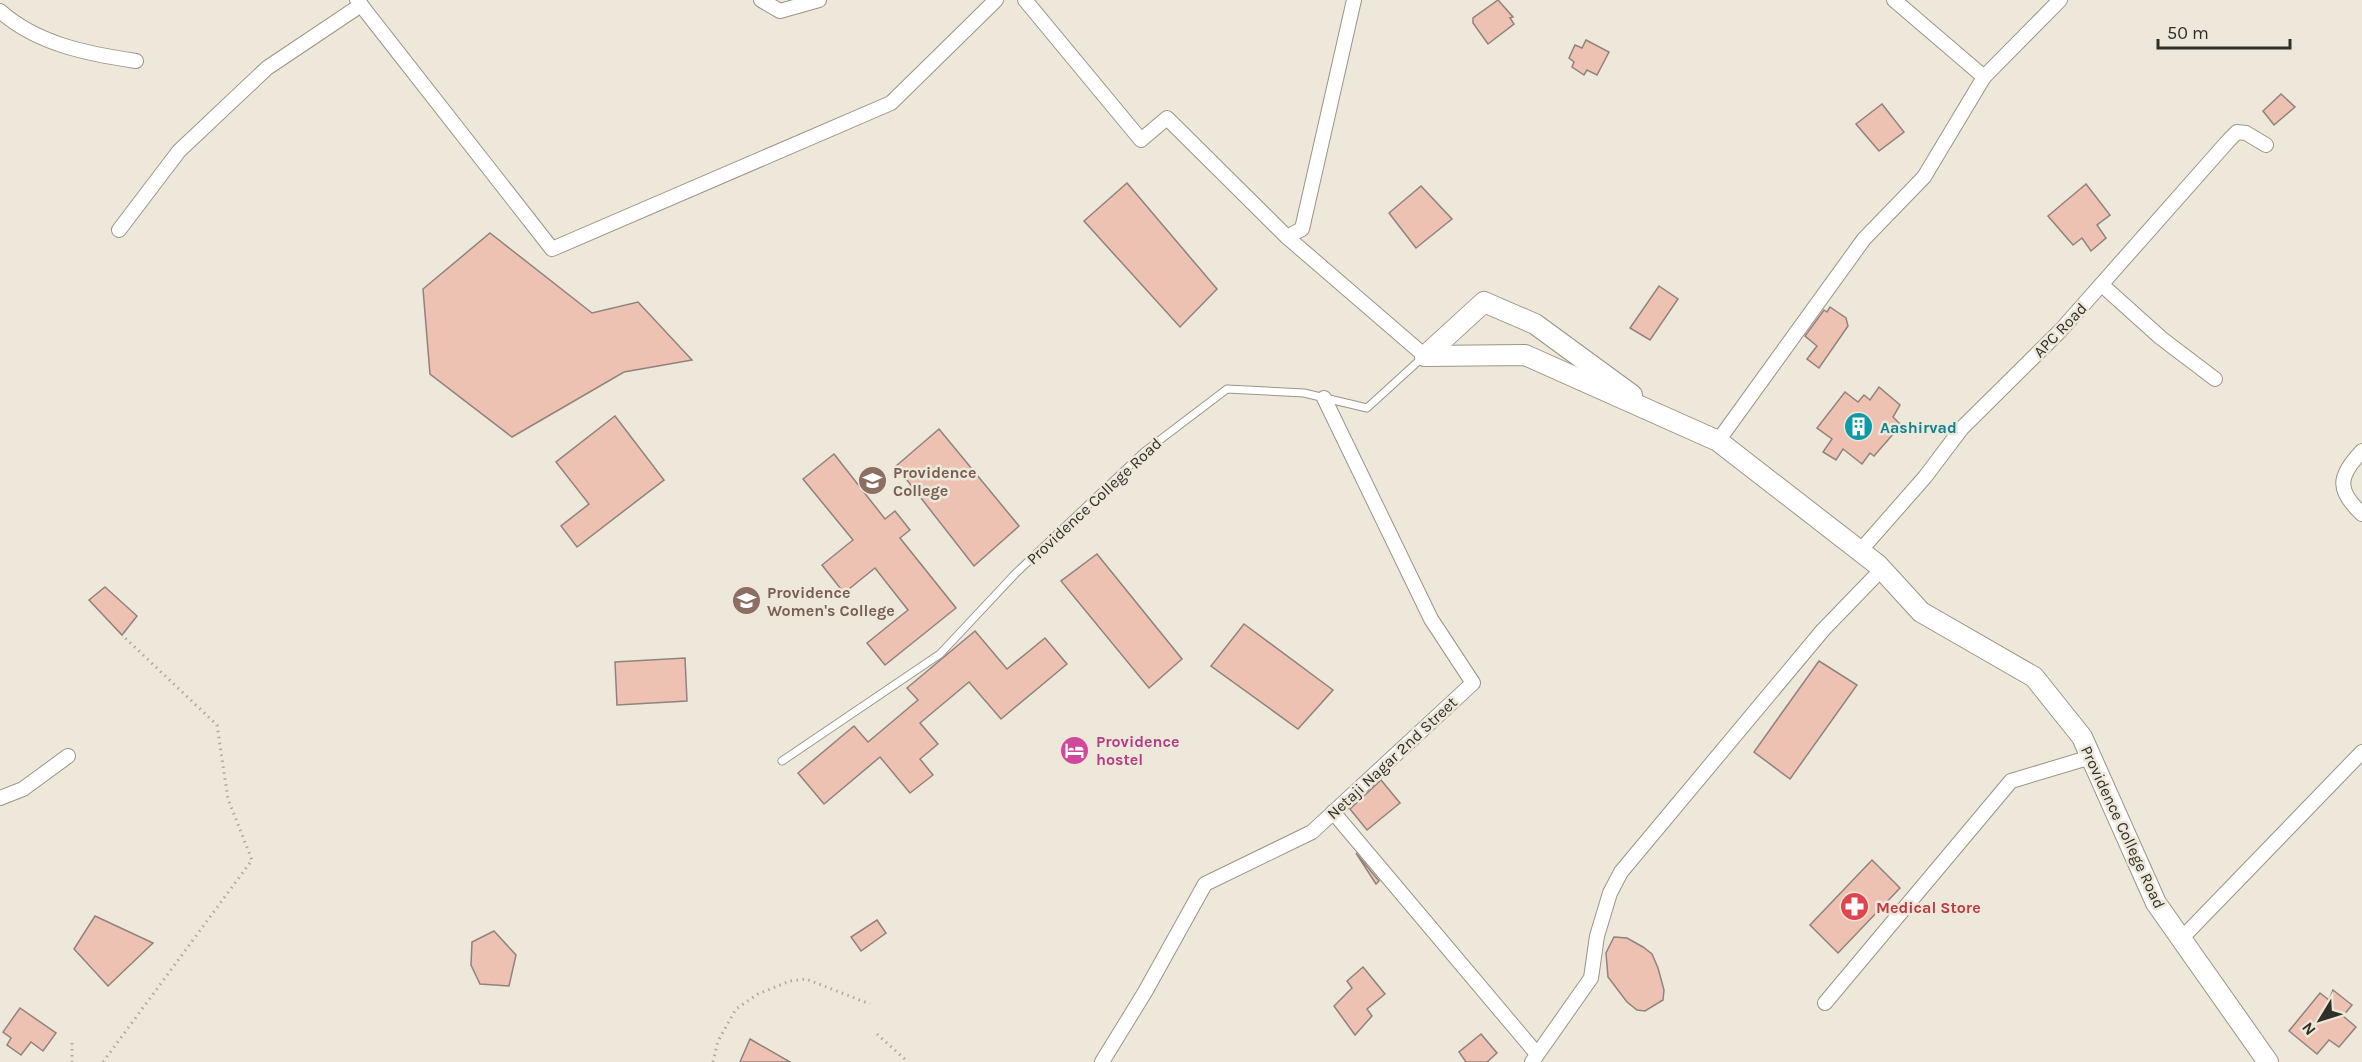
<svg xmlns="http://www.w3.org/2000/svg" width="2362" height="1062" font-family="Karla,sans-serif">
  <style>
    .building { fill: #eec2b3; stroke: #92827c; stroke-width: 1.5 }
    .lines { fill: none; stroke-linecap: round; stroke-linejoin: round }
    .lane-casing { stroke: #9a9687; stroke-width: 9 }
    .street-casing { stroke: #9a9687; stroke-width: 16 }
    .secondary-casing { stroke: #9a9687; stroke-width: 22 }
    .path { stroke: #afab9f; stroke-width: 3; stroke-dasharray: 1.5 4.5; stroke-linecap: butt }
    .lane { stroke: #fff; stroke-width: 7 }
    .street { stroke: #fff; stroke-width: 14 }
    .secondary { stroke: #fff; stroke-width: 20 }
    .labels { text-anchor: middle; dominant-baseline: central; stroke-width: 5; stroke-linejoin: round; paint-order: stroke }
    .street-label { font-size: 16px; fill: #312f29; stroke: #ede8d9 }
    .culture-label { font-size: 16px; font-weight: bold; fill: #0d838f; stroke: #ede8d9; text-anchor: start }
    .education-label { font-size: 16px; font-weight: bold; fill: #785e54; stroke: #ede8d9; text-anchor: start }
    .hotel-label { font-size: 16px; font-weight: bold; fill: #b23c85; stroke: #ede8d9; text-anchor: start }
    .health-label { font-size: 16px; font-weight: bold; fill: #be3a42; stroke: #ede8d9; text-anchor: start }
  </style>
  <rect width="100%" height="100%" fill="#ede8d9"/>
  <g class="building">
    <polygon points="1498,0 1513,17 1510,18 1514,24 1488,44 1473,23 1473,18"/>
    <polygon points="1586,40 1609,52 1597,75 1587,70 1584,75 1572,67 1574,62 1569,58 1575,45 1582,48"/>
    <polygon points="2281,94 2295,107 2274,125 2263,111"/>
    <polygon points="1882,104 1904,132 1879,151 1856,124"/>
    <polygon points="1127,183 1217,289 1180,327 1084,221"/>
    <polygon points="2086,184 2110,215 2097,225 2106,238 2091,251 2082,238 2073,245 2048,216"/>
    <polygon points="1421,186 1452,219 1416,248 1389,213"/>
    <polygon points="490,233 592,313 638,302 692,360 624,372 512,437 430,374 423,289"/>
    <polygon points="1659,286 1678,299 1650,340 1630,328"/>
    <polygon points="1830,307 1846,318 1848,326 1819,368 1807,359 1817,346 1805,336 1824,310 1827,312"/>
    <polygon points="1879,387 1900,405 1893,417 1901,425 1874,456 1870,453 1862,464 1843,449 1836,460 1823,452 1832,439 1817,428 1845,392 1858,402 1864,395 1870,400"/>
    <polygon points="615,416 664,480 577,547 561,526 589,504 556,462"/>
    <polygon points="939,429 1019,526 974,566 896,466"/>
    <polygon points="834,454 885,519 895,511 910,530 900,538 956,608 885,665 867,643 908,610 875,568 844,593 822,565 853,540 803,479"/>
    <polygon points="1097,554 1182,659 1149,688 1061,581"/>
    <polygon points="105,587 137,616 122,635 89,600"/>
    <polygon points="1244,624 1333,690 1298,729 1211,666"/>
    <polygon points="975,631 1007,669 1045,638 1067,664 1001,719 969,682 920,723 938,744 920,759 933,775 910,793 880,757 824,804 798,773 854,726 868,742 918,700 907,688"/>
    <polygon points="685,658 687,701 617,705 615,662"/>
    <polygon points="1819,661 1857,685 1790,779 1754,752"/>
    <polygon points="1381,780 1400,803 1367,830 1350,809"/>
    <polygon points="1356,853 1379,881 1376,884"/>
    <polygon points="1872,860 1900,888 1838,953 1810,925"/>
    <polygon points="95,916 153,943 108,986 74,949"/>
    <polygon points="877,920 886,933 861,951 851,937"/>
    <polygon points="494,931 516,955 509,986 480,984 471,965 472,942"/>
    <polygon points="1614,937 1627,938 1643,947 1652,954 1658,968 1664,990 1663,1000 1645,1011 1637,1010 1627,1002 1608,977 1606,953"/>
    <polygon points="1363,967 1385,994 1367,1009 1372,1016 1355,1035 1334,1006 1352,988 1347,981"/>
    <polygon points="2333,990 2352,1005 2343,1016 2356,1027 2339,1047 2329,1040 2317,1054 2289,1031 2320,993 2329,1000"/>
    <polygon points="20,1008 56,1033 43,1051 31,1042 21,1055 7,1045 11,1038 3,1032"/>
    <polygon points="1481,1034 1497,1053 1487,1062 1466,1062 1459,1052"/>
    <polygon points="750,1039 790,1062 740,1062"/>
  </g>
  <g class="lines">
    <defs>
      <polyline id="lane" points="782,761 940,654 1015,574 1144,452 1227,389 1304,393 1367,408 1423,357"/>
      <g id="street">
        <polyline points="357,0 552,249 891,103 996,0"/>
        <polyline points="761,0 780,11 819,0"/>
        <polyline points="1025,0 1141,140 1167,118 1287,237 1302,229 1354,0"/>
        <polyline points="1894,0 1984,77"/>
        <path d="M0,11C37,44 88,54 136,61"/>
        <polyline points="119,230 179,151 267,68 361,5"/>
        <polyline points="1287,237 1425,356"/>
        <polyline points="2102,285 2161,338 2215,379"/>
        <polyline points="1718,441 1864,239 1924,177 1984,77 2060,0"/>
        <path d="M2362,451C2338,476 2336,490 2362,514"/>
        <polyline points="1860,551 1925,477 1962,428 2061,330 2229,140 2237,132 2246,133 2266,145"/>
        <polyline points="0,798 23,789 68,756"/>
        <polyline points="1333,812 1537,1054"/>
        <polyline points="2181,939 2362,752"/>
        <polyline points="1825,1003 2011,781 2091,757"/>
        <polyline points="1102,1062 1145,992 1205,884 1312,832 1473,683 1431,619 1324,398"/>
        <polyline points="1532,1062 1591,978 1597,936 1610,893 1621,872 1823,630 1882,569"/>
      </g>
      <g id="secondary">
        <polyline points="1425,356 1525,355 1718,441 1878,565 1921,612 2034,677 2082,737 2156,903 2268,1062"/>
        <polyline points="1425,356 1484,302 1535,324 1632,395"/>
      </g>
    </defs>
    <use href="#lane" class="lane-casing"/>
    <use href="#street" class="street-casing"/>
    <use href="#secondary" class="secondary-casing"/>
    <g class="path">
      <polyline points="877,1034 908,1062"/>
      <polyline points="72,1043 72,1062"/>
      <polyline points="103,1062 252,860 228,799 217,725 122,635"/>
      <polyline points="713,1062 718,1041 736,1009 758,994 790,981 806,979 870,1004"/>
    </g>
    <use href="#lane" class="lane"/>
    <use href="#street" class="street"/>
    <use href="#secondary" class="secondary"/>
  </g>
  <defs>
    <symbol id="building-disc" viewBox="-11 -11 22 22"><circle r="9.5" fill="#0f9aa8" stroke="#ede8d9"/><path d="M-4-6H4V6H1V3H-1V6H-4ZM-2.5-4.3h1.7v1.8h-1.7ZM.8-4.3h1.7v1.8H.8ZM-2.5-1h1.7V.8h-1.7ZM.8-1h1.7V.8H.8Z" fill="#fff"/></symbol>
    <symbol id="university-disc" viewBox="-11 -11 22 22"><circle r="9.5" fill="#8d6e63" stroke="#ede8d9"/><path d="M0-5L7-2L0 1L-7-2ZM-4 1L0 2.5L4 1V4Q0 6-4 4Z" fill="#fff"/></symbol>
    <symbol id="hotel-disc" viewBox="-11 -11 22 22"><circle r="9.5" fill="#d1479c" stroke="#ede8d9"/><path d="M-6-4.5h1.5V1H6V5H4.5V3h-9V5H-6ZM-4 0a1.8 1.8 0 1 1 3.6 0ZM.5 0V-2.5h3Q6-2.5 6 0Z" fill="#fff"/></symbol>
    <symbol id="pharmacy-disc" viewBox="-11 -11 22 22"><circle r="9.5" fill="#e0444e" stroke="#ede8d9"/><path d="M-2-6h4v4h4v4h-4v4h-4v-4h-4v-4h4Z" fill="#fff"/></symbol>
  </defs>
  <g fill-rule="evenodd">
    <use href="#building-disc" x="1842" y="410" width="33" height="33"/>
    <use href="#university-disc" x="856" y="464" width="33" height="33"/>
    <use href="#university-disc" x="730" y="584" width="33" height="33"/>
    <use href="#hotel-disc" x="1058" y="734" width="33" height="33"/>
    <use href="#pharmacy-disc" x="1838" y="890" width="33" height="33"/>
  </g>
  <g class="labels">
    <g class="street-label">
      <text transform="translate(2060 330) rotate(-46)">APC Road</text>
      <text transform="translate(1094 501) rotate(-43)">Providence College Road</text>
      <text transform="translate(1392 758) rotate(-43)">Netaji Nagar 2nd Street</text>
      <text transform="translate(2123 827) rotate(65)">Providence College Road</text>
    </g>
    <g class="culture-label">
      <text x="1880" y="427">Aashirvad</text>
    </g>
    <g class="education-label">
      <text x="893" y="472">Providence<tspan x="893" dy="18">College</tspan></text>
      <text x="767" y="592">Providence<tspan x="767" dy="18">Women's College</tspan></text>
    </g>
    <g class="hotel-label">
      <text x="1096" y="741">Providence<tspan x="1096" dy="18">hostel</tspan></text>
    </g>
    <g class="health-label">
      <text x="1876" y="907">Medical Store</text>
    </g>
  </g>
  <g transform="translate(2320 1020) rotate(232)" stroke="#ede8d9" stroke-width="4.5" paint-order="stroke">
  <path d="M0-4.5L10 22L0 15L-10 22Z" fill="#312f29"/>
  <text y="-9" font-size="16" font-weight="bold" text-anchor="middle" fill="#312f29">N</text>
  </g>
  <path d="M2158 39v9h132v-9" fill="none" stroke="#312f29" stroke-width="3"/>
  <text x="2167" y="39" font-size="18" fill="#312f29" stroke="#ede8d9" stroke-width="4.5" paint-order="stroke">50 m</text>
</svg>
